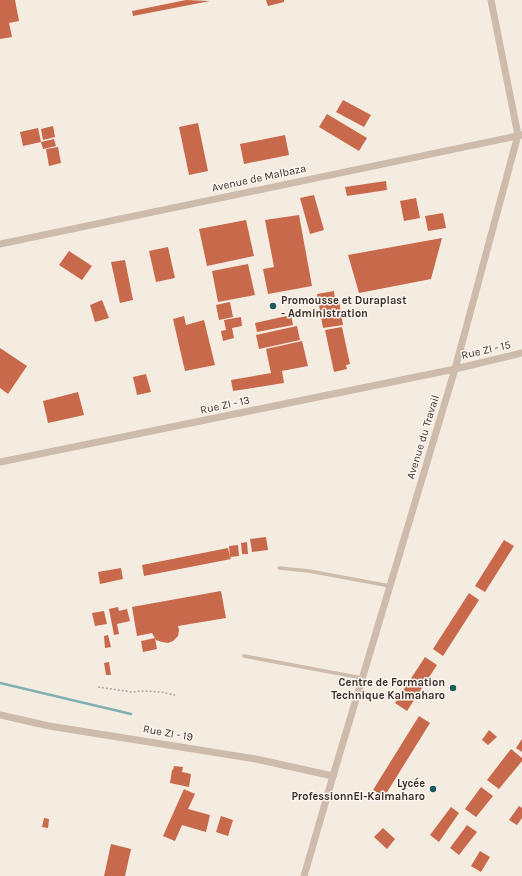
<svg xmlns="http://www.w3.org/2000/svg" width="522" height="876" font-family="Karla,sans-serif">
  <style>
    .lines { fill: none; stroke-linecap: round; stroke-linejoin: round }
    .stream { stroke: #7fb0b2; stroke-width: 2.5 }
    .building { fill: #c8694b }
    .path { stroke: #b9a596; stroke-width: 1.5; stroke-dasharray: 2 2; stroke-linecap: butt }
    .service { stroke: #cdbbac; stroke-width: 3.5 }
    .minor { stroke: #cdbbac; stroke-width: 7 }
    .poi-dot { fill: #1f5a5e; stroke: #fbf5ee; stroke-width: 1.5 }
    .labels { text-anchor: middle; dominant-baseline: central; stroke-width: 3; stroke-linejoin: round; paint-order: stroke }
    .street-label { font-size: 11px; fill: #3b302b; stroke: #fbf5ee }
    .poi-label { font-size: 11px; font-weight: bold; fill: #3b302b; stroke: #fbf5ee; text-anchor: end }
  </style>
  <rect width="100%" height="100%" fill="#f4ebe1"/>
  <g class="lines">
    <polyline class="stream" points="0,683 131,714"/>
  </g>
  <g class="building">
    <polygon points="0,0 15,0 19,21 9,23 12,37 0,39"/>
    <polygon points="186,0 210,1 133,16 132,11"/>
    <polygon points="266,0 284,0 284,2 268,6"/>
    <polygon points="343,100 371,115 364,127 336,112"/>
    <polygon points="327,114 367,138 359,151 319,127"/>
    <polygon points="198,123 208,171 189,175 179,127"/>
    <polygon points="53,126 55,137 43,140 41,129"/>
    <polygon points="38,128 41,142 23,146 20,132"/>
    <polygon points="285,135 289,155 244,164 240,144"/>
    <polygon points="54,139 56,146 43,149 41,142"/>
    <polygon points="58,147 61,163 49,166 46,149"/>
    <polygon points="386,181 387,190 347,196 345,187"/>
    <polygon points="314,195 324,230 310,234 300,198"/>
    <polygon points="416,198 420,218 404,221 400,201"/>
    <polygon points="443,213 446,228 428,231 425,216"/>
    <polygon points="299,215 312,286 268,294 263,269 274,267 265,220"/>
    <polygon points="246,220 254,256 207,266 199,229"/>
    <polygon points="442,238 431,279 359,293 348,255"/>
    <polygon points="168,247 175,278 156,282 149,251"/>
    <polygon points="69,251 92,266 82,280 59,265"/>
    <polygon points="125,260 133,300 120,303 111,262"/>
    <polygon points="248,264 255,295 218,302 212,271"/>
    <polygon points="334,291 335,302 339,301 343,325 323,328 317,294"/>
    <polygon points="102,300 109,318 95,322 90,305"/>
    <polygon points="230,302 233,317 219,320 216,305"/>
    <polygon points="291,315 293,325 257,332 255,323"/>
    <polygon points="184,316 186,325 204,320 215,365 185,371 173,319"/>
    <polygon points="241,317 242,326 232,328 234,338 223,341 221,331 226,330 224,320"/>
    <polygon points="297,326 300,340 259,349 256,335"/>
    <polygon points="342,327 350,364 346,365 347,369 334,372 325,330"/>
    <polygon points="302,341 308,366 276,372 282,371 284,383 233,391 231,380 271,373 266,349"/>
    <polygon points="0,348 27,366 8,394 0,388"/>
    <polygon points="146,374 151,392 137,395 133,377"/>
    <polygon points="78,392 84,415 48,423 43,401"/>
    <polygon points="266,537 268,550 252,552 250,539"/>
    <polygon points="504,540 514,546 485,592 475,586"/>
    <polygon points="247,542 248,554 242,554 241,543"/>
    <polygon points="238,545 239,556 230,557 231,559 144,576 142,565 228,548 230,557 229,546"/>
    <polygon points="121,568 123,579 100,584 98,572"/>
    <polygon points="221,591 226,618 178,626 179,630 178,636 173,641 168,643 162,642 156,640 152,633 137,636 132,607"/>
    <polygon points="469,593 479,600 443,656 433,649"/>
    <polygon points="118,607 119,611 127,609 130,621 117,624 119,634 114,635 109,609"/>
    <polygon points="104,611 107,624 95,626 92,613"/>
    <polygon points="108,635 111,647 105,648 104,636"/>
    <polygon points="155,638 157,649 143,652 141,641"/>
    <polygon points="425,657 437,665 407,711 395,703"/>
    <polygon points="109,662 111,675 106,675 104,663"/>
    <polygon points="419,716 430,723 384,797 373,790"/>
    <polygon points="489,730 497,737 488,745 482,740"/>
    <polygon points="522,739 522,752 516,748"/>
    <polygon points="511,749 522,758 522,761 499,789 487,780"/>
    <polygon points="174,766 183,767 182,772 191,774 189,787 170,783 172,770 173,770"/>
    <polygon points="481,787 493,796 476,817 465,809"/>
    <polygon points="184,789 195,794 188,809 210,815 206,832 182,825 175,841 163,836"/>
    <polygon points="519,806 522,808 522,818 517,825 509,820"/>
    <polygon points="451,807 459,813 439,842 430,835"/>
    <polygon points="221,816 233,820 228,836 216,832"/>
    <polygon points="44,818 49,819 48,828 42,827"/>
    <polygon points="467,825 477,832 459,855 450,848"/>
    <polygon points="383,828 395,839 387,849 374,837"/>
    <polygon points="111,844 131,849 125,876 104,876"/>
    <polygon points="480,851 490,857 481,872 471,866"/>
  </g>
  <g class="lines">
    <polyline class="path" points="98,687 132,692 143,691 161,692 175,695"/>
    <g class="service">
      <polyline points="279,568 309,571 390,586"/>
      <polyline points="244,656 362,678"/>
    </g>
    <g class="minor">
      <polyline points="0,244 522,135"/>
      <polyline points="0,462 455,369 522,353"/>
      <polyline points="0,715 49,726 256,759 333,776"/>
      <polyline points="304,876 333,776 455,369 518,135 491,0"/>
    </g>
  </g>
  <g class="poi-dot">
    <circle cx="273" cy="306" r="4"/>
    <circle cx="453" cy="688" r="4"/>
    <circle cx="433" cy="789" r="4"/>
  </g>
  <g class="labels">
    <g class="street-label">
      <text transform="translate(259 178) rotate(-12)">Avenue de Malbaza</text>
      <text transform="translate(486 350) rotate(-13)">Rue ZI - 15</text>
      <text transform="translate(225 405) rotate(-12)">Rue ZI - 13</text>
      <text transform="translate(423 437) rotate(-73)">Avenue du Travail</text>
      <text transform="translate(168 733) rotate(10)">Rue ZI - 19</text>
    </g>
    <g class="poi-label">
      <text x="281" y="300" text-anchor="start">Promousse et Duraplast<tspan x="281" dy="13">- Administration</tspan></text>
      <text x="445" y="682">Centre de Formation<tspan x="445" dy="13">Technique Kalmaharo</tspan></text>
      <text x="425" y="783">Lycée<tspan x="425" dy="13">ProfessionnEl-Kalmaharo</tspan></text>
    </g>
  </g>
</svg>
